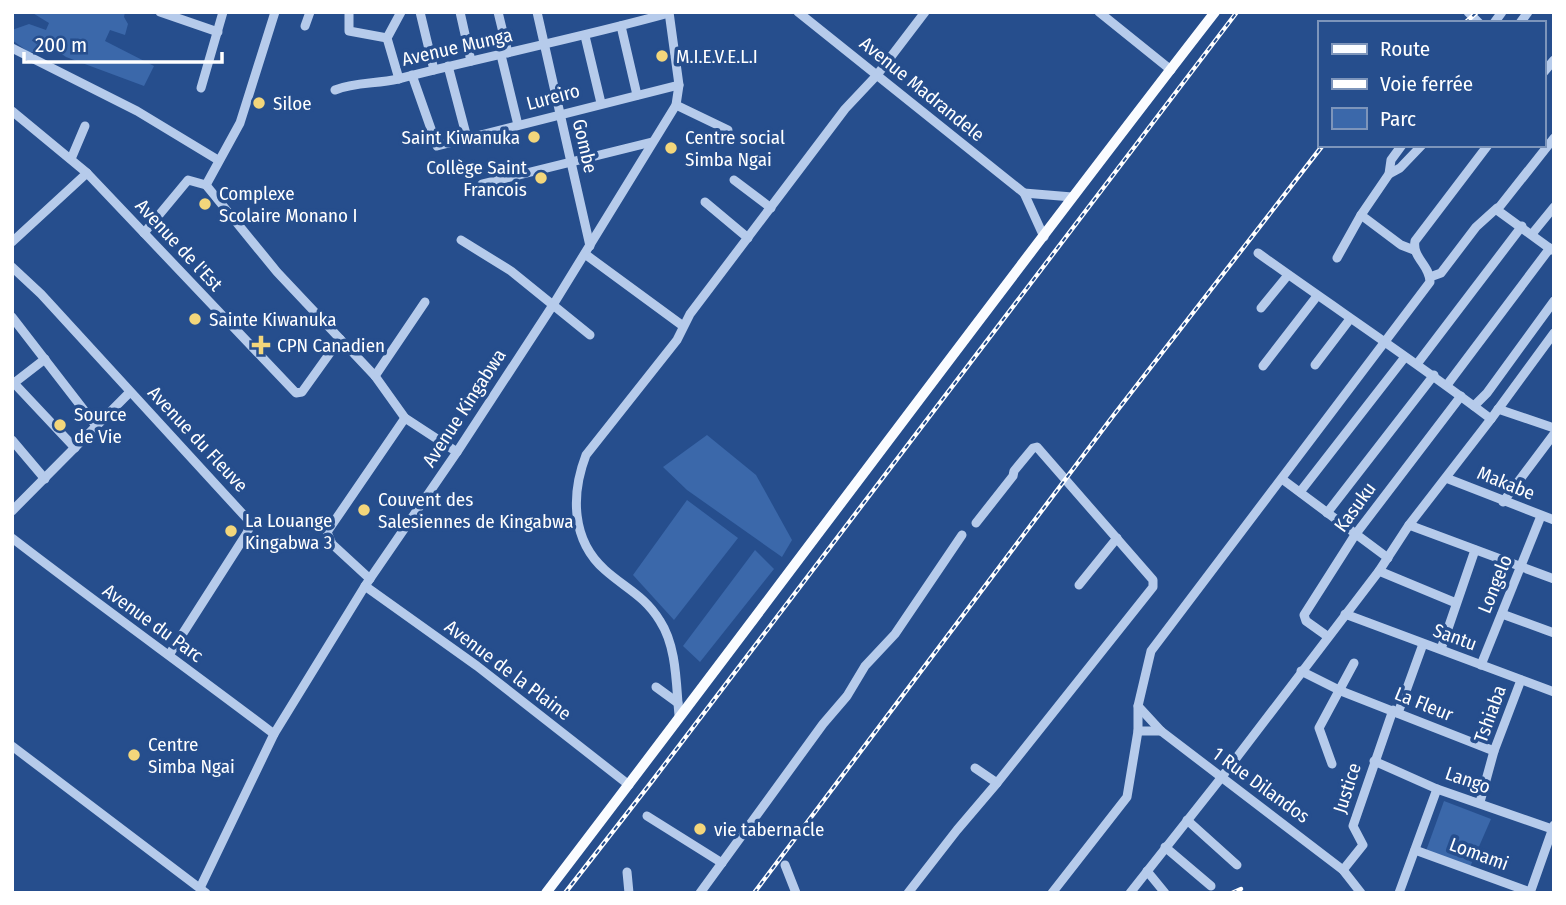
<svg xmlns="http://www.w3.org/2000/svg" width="1566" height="905" font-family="'Fira Sans Condensed',sans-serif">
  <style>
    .green { fill: #3b68aa }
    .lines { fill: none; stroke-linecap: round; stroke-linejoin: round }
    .minor { stroke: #b6cbeb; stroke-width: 9 }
    .major { stroke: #fafcff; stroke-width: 10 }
    .rail-casing { stroke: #fff; stroke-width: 4.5 }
    .rail { stroke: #264e8d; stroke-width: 2; stroke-dasharray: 5; stroke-linecap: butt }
    .poi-dot { fill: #f3d67b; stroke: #264e8d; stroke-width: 2.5 }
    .labels { text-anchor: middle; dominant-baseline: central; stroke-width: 7; stroke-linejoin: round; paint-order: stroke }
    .street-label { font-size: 19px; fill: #fff; stroke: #264e8d }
    .poi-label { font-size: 19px; fill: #fff; stroke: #264e8d; text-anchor: start }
  </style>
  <rect width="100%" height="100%" fill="#264e8d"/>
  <g class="green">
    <polygon points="31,12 125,12 124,17 128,24 125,35 110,30 105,41 154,66 144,86 66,57 49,45 30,53 12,40 12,30 29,24 46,30 49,23"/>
    <polygon points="707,435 756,475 792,540 782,557 687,490 663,467"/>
    <polygon points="687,500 738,538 674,620 633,575"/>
    <polygon points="755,550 774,569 700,662 683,646"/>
    <polygon points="1444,801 1491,819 1470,867 1426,851"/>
  </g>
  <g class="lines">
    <g class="minor">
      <polyline points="160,12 218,32"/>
      <polyline points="349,12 349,31 387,38"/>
      <polyline points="420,12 434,70"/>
      <polyline points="460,12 471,61"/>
      <polyline points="498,12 508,53"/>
      <polyline points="537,12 590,246"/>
      <polyline points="798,12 1024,193 1044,237"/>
      <polyline points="1099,12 1171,70"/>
      <polyline points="1468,12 1479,23"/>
      <polyline points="1494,23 1502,12"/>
      <polyline points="1520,23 1528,12"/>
      <polyline points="305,26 310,12"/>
      <polyline points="621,26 637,95"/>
      <polyline points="585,36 601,103"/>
      <polyline points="12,48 137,111 218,160"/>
      <polyline points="501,55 518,125"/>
      <polyline points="448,66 467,138"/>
      <polyline points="1543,73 1554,60"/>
      <polyline points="412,75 437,146 679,85"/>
      <polyline points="399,79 387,38 401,12"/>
      <polyline points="201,88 223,12"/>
      <path d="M335,90C354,82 377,84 398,79C488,56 579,38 669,13"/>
      <polyline points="676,105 728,130"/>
      <polyline points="12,111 87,173 296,393 302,392 340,339"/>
      <polyline points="1402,145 1391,160 1389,174 1361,215 1401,245 1414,250"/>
      <polyline points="71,159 85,126"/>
      <polyline points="1389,174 1400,168 1422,145"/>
      <polyline points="734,180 771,208"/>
      <polyline points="482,184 652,142"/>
      <polyline points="206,185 240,123 275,12"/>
      <polyline points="1024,193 1072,197"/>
      <polyline points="705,202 748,238"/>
      <polyline points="144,233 188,180 206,185 277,272 375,376 405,418 457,452"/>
      <polyline points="1532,234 1554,207"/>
      <polyline points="461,240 511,271 590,335"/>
      <polyline points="12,242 87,173"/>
      <polyline points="1552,250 1497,210 1554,138"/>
      <path d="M1258,253C1336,309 1415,361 1491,419"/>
      <polyline points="585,254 683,326"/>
      <polyline points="1337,258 1361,215"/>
      <polyline points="12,267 41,294 251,523 247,533 169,655"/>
      <polyline points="1430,277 1441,273 1476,227 1497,208"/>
      <polyline points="1261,308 1288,275"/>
      <polyline points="12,317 97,427"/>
      <polyline points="1417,364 1522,226"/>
      <polyline points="1315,365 1350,319"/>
      <polyline points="1263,366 1317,296"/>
      <polyline points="375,376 425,302"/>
      <polyline points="12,381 75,448"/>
      <polyline points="14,383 45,359"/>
      <polyline points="1447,385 1550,248"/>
      <polyline points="1474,406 1487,393 1554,301"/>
      <polyline points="1498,409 1554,428"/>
      <polyline points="12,440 45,479"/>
      <polyline points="1446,478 1554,520"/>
      <polyline points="1282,479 1388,558"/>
      <polyline points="1300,492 1405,357"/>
      <polyline points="1503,502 1554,434"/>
      <polyline points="12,511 130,392"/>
      <polyline points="1327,513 1434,375"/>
      <polyline points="976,523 1013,476 1014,471 1033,448 1037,447 1153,580 1153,587 997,783"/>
      <polyline points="1409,525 1554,579"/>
      <path d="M12,538C99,605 187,668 274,734"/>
      <polyline points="1379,571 1456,603"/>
      <polyline points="370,579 332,544 327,532 405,418"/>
      <polyline points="1079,585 1117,538"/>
      <polyline points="365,586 477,666 629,785"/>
      <polyline points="1345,614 1554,692"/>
      <polyline points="1502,614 1554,633"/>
      <polyline points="1327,636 1306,621 1304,615 1355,535 1461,396"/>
      <polyline points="1441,649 1475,550"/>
      <polyline points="1481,665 1541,516"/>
      <polyline points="1301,671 1341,691 1494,751"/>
      <polyline points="656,687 678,703"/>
      <polyline points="1138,706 1161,731 1343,870 1361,893"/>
      <polyline points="1398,713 1423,644"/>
      <path d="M679,715C676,685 677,647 660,621C645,596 625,588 605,570C571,540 571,494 586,455L677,340L690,314L845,109L877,75L925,12"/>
      <polyline points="1138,731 1161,731"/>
      <polyline points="12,746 206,893"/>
      <polyline points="1374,761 1437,789 1552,829"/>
      <polyline points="1332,764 1319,728 1354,663"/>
      <polyline points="1480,802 1494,751 1521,680"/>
      <polyline points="647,816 722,863"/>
      <polyline points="1187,820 1237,865"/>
      <polyline points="1165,847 1211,886"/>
      <polyline points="1415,850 1530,892"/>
      <polyline points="785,865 796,893"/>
      <polyline points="1343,870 1363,845 1353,826 1393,710"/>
      <polyline points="1147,871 1165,893"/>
      <polyline points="627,872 629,893"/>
      <polyline points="200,888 274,734 365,586 457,452 553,305 676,105 679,85 669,12"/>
      <polyline points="700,893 823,724 847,696 865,666 895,634 962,535"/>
      <polyline points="908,893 957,830 997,783 975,768"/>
      <path d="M1052,893L1127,797L1138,731V706L1151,651L1430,282C1430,265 1412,258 1415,241L1488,145"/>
      <polyline points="1130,893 1221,778 1379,571 1409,525 1491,419 1554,333"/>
      <polyline points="1399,893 1437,789"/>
      <polyline points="1530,893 1554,825"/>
    </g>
    <path class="major" d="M546,893C770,600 989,303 1215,12"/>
    <defs>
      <g id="rail">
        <polyline points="1465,23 1477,12"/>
        <polyline points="565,893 653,780 1237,12"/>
        <polyline points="754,893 1113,416 1323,145"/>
        <polyline points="1232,893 1241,889"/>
      </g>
    </defs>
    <use href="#rail" class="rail-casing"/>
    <use href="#rail" class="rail"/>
  </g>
  <g class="poi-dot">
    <circle cx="662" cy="56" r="7"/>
    <circle cx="259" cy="103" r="7"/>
    <circle cx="534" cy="137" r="7"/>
    <circle cx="671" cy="148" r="7"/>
    <circle cx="541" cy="178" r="7"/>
    <circle cx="205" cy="204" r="7"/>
    <circle cx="195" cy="319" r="7"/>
    <path d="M257.5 334.5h7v7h7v7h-7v7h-7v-7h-7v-7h7z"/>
    <circle cx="60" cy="425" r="7"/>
    <circle cx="364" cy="510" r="7"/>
    <circle cx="231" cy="531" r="7"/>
    <circle cx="134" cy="755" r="7"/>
    <circle cx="700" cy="829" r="7"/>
  </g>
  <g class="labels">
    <g class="street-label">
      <text transform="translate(457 47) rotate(-13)">Avenue Munga</text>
      <text transform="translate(922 89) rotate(39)">Avenue Madrandele</text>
      <text transform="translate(553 97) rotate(-15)">Lureiro</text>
      <text transform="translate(585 146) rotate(77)">Gombe</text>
      <text transform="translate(179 245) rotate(47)">Avenue de l'Est</text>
      <text transform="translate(464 408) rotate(-57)">Avenue Kingabwa</text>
      <text transform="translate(198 439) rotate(47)">Avenue du Fleuve</text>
      <text transform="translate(1506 483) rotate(22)">Makabe</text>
      <text transform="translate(1355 507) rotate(-54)">Kasuku</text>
      <text transform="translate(1495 584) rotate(-68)">Longelo</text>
      <text transform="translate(153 623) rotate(36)">Avenue du Parc</text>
      <text transform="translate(1455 637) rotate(20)">Santu</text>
      <text transform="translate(508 670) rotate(37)">Avenue de la Plaine</text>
      <text transform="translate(1424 704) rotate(22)">La Fleur</text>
      <text transform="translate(1490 714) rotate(-70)">Tshiaba</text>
      <text transform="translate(1468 780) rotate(19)">Lango</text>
      <text transform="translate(1261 785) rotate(36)">1 Rue Dilandos</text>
      <text transform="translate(1347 788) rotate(-72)">Justice</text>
      <text transform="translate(1479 854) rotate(20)">Lomami</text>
    </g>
    <g class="poi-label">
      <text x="676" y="56">M.I.E.V.E.L.I</text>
      <text x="273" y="103">Siloe</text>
      <text x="520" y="137" text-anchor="end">Saint Kiwanuka</text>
      <text x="685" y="137">Centre social<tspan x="685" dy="22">Simba Ngai</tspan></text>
      <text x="527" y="167" text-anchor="end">Collège Saint<tspan x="527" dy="22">Francois</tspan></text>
      <text x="219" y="193">Complexe<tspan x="219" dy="22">Scolaire Monano I</tspan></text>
      <text x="209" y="319">Sainte Kiwanuka</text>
      <text x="277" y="345">CPN Canadien</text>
      <text x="74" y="414">Source<tspan x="74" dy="22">de Vie</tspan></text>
      <text x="378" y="499">Couvent des<tspan x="378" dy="22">Salesiennes de Kingabwa</tspan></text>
      <text x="245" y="520">La Louange<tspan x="245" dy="22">Kingabwa 3</tspan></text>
      <text x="148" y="744">Centre<tspan x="148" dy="22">Simba Ngai</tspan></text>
      <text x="714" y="829">vie tabernacle</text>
    </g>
  </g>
  <rect width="1566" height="905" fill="none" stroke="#ffffff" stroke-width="28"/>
  <rect x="1318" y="21" width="228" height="126" fill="#264e8d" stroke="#7d95bb" stroke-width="2"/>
  <rect x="1332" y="44" width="35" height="10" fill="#fafcff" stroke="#7d95bb" stroke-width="2"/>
  <text x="1380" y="56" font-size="21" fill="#ffffff">Route</text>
  <rect x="1332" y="79" width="35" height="10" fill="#ffffff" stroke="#7d95bb" stroke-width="2"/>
  <text x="1380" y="91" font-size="21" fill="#ffffff">Voie ferrée</text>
  <rect x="1332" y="108" width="35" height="21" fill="#3b68aa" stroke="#7d95bb" stroke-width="2"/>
  <text x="1380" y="126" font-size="21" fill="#ffffff">Parc</text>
  <path d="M24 52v10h198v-10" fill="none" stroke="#ffffff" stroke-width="3.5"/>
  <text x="35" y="52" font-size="21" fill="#ffffff" stroke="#264e8d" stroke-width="5" paint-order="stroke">200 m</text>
</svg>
